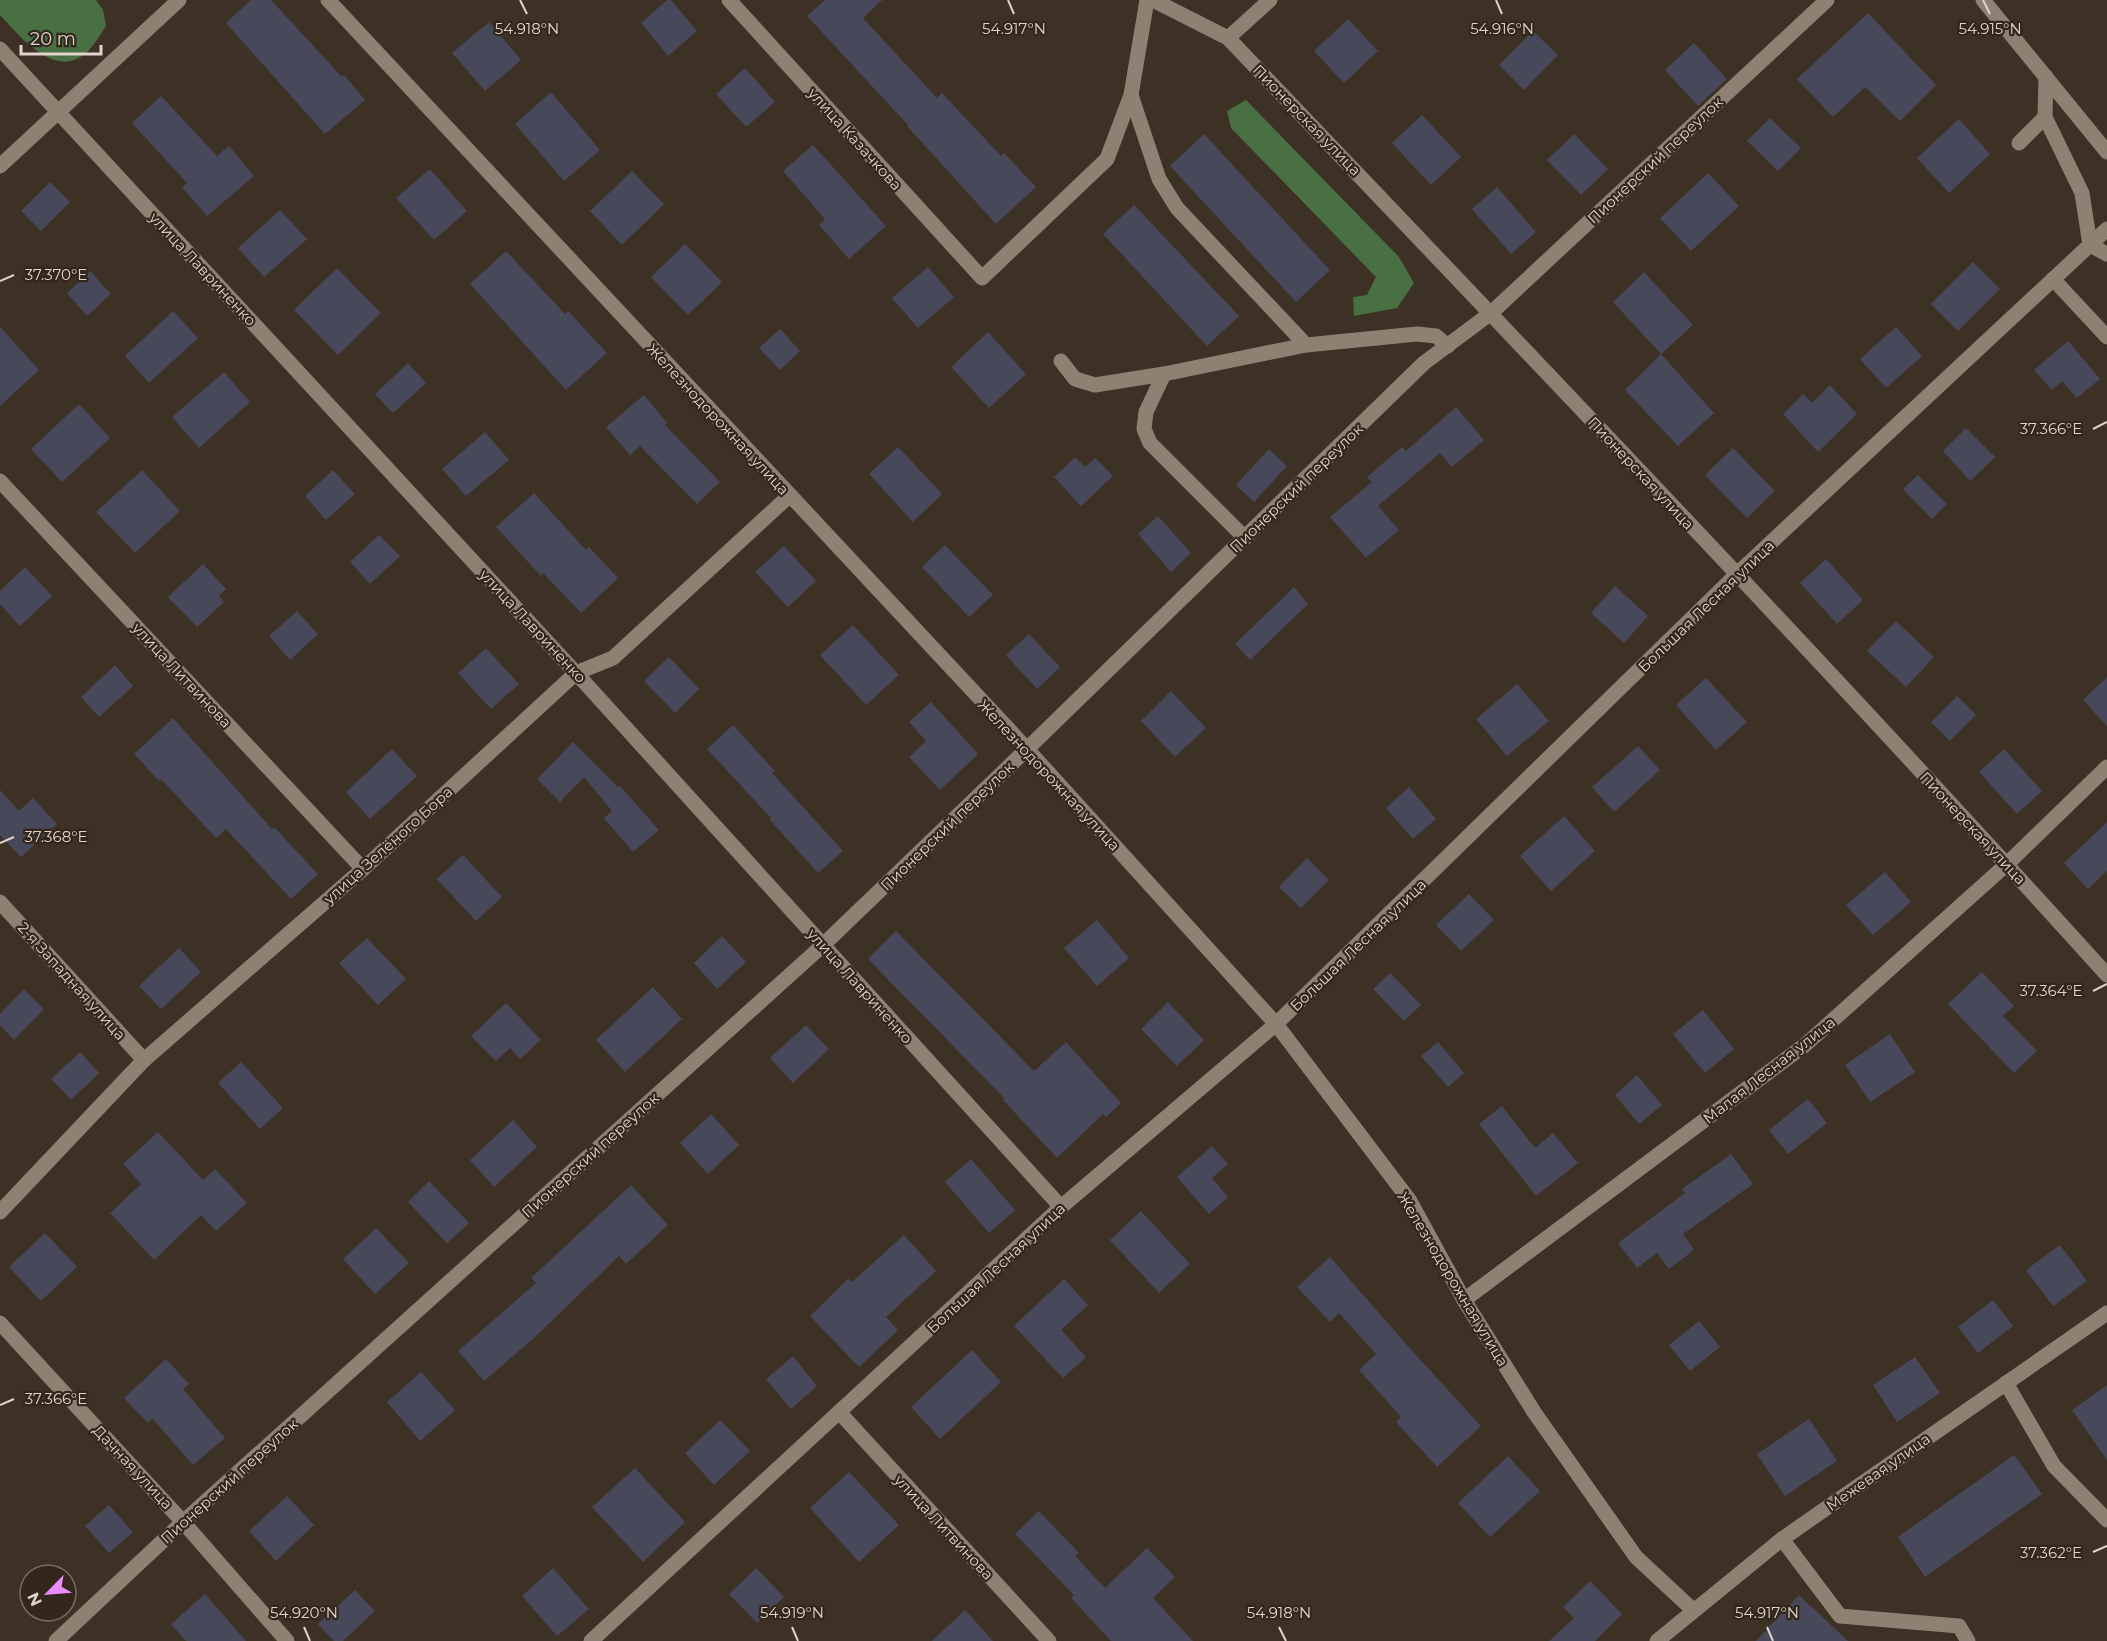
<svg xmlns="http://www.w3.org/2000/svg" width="2107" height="1641" font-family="Montserrat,sans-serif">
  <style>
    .forest { fill: #497042 }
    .building { fill: #474859 }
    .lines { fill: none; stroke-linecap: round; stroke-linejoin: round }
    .minor { stroke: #8e8072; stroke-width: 15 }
    .ticks { fill: none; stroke: #ddd5cd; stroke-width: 2 }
    .labels { text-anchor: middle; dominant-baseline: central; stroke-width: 4.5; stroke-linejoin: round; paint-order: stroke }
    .street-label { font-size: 15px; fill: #ddd5cd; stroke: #33271b }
    .ticks-label { font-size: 15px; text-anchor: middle; fill: #ddd5cd; stroke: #33271b; stroke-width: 4.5; stroke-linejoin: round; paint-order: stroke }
  </style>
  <rect width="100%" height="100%" fill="#3d3125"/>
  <g class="forest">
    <path d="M0,0H96L103,10L106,26C100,35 94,46 86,53C54,80 20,36 0,15Z"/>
    <polygon points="1246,100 1399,257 1414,283 1397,308 1354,316 1353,297 1367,295 1376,277 1231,128 1227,111"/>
  </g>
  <g class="building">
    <polygon points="251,0 271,0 342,77 344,75 365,100 325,134 226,23"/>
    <polygon points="667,0 671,0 697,31 668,56 641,23"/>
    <polygon points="825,0 882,0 863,18 937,98 942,93 1001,156 1004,153 1036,187 996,224 907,126 908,125 807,16"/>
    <polygon points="1868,13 1936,85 1900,121 1865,87 1833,117 1797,79"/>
    <polygon points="1348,19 1378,51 1344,83 1314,51"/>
    <polygon points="489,22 521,60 485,91 452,53"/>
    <polygon points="1533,31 1558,55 1524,90 1499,65"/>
    <polygon points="1694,43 1727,79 1698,106 1665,70"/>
    <polygon points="745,68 775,102 746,127 716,94"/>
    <polygon points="551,92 600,150 564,181 515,124"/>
    <polygon points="161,96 217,156 229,146 254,176 207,216 182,187 187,183 132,123"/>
    <polygon points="1422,115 1461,157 1431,185 1392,143"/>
    <polygon points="1770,118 1801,148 1778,171 1747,141"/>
    <polygon points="1959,119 1990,154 1949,193 1917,158"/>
    <polygon points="1204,134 1330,270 1296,302 1170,166"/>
    <polygon points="1574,134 1608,169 1581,195 1547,160"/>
    <polygon points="813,145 886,226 849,259 819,225 825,219 783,171"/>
    <polygon points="430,169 467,211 434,240 396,198"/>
    <polygon points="632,171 664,204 622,245 590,211"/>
    <polygon points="1708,173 1739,206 1691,251 1660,218"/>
    <polygon points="50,182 70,202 41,231 21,211"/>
    <polygon points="1497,187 1536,232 1511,254 1472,209"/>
    <polygon points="1134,205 1239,316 1207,346 1103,234"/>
    <polygon points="280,210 307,239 264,277 238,248"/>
    <polygon points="685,244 722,282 688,315 651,277"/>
    <polygon points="506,251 565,314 568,311 607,353 566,390 470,284"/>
    <polygon points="1973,262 2000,289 1958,331 1931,304"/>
    <polygon points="928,267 954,297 918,328 892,298"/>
    <polygon points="337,268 381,313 338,355 294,310"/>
    <polygon points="90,271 111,294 87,316 67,293"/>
    <polygon points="1644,272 1693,325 1661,354 1613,302"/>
    <polygon points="173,311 198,338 149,383 125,356"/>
    <polygon points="0,327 39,370 0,406"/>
    <polygon points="1896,327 1922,356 1886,388 1860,359"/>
    <polygon points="780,329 800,351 780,370 759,348"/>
    <polygon points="988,332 1026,374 989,408 951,367"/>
    <polygon points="2068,341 2100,379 2077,398 2062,381 2052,390 2034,370"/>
    <polygon points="1661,354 1714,413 1678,446 1625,390"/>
    <polygon points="408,363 426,383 393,413 375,394"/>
    <polygon points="224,372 250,402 199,448 172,417"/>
    <polygon points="1830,385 1857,414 1818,452 1783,414 1803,394 1812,403"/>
    <polygon points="644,395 667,423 665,425 720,482 697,504 640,446 630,455 606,427"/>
    <polygon points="79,404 110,438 62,482 31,449"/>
    <polygon points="1456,407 1484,440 1452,467 1440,453 1378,506 1399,530 1366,558 1330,517 1372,482 1367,477 1402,447 1406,451"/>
    <polygon points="1966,428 1995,457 1970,481 1943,451"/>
    <polygon points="485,432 509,460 466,496 442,469"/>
    <polygon points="898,447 942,494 913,522 869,474"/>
    <polygon points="1733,448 1775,491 1747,518 1705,475"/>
    <polygon points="1269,449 1287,466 1254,502 1236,485"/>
    <polygon points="1075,457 1085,467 1095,458 1113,476 1081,506 1054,477"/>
    <polygon points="142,470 180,511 135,553 96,512"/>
    <polygon points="333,470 355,494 326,520 305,496"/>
    <polygon points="1918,475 1947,504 1932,519 1903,489"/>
    <polygon points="534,493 586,550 589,547 618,578 581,613 543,573 541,576 496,527"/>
    <polygon points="1158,516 1191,553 1171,572 1138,534"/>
    <polygon points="379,535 400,556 370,584 350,562"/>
    <polygon points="945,545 993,595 969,617 922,567"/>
    <polygon points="784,546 816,581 788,607 755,572"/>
    <polygon points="1826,559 1863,600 1837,624 1800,583"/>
    <polygon points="203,564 226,589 219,596 224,602 197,627 168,597"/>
    <polygon points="25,567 52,596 20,626 0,604 0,591"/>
    <polygon points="1615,586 1648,616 1624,643 1591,613"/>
    <polygon points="1294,587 1308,604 1250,660 1235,644"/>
    <polygon points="297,611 318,634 290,660 269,636"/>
    <polygon points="1896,621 1934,657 1906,687 1867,651"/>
    <polygon points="853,625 899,675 866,705 820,655"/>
    <polygon points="1029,634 1060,667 1037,689 1006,655"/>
    <polygon points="486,648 519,684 491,709 458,673"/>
    <polygon points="669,657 699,689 675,713 644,681"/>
    <polygon points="115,665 133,686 99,717 81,697"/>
    <polygon points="2107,677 2107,726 2083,700"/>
    <polygon points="1706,678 1747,722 1716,750 1676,705"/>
    <polygon points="1517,684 1549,721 1507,756 1476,719"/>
    <polygon points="1171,691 1206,728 1175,757 1141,721"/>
    <polygon points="1957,696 1976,715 1950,741 1931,722"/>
    <polygon points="931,702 978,754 940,790 909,757 926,741 909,722"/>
    <polygon points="173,718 272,829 274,827 318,874 291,899 226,829 216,838 161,779 159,781 134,754"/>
    <polygon points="733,725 775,771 772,773 843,851 818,873 770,820 771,818 707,749"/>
    <polygon points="573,742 618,787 620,786 659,830 633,852 604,818 612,811 584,777 560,802 537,779"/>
    <polygon points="1638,746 1660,770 1614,812 1592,787"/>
    <polygon points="392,749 417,776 370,819 346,792"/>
    <polygon points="2004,749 2042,791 2017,814 1979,772"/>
    <polygon points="1409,787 1436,819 1413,839 1386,808"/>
    <polygon points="0,790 19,811 33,798 57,824 21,857 0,835"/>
    <polygon points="1564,816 1595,851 1551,891 1520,856"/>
    <polygon points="2107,822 2107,871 2088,889 2064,863"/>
    <polygon points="463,855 502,897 476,921 437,879"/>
    <polygon points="1307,858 1329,880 1301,908 1279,887"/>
    <polygon points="1885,872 1911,902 1873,935 1846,905"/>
    <polygon points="1469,894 1494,920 1461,951 1436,925"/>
    <polygon points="1097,920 1129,958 1097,986 1064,948"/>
    <polygon points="896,931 1034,1071 1066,1042 1121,1103 1106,1117 1103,1114 1057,1158 1003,1100 1004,1098 868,959"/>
    <polygon points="722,936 746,962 717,989 694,963"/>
    <polygon points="367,938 406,979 378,1005 339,963"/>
    <polygon points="179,948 201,972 161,1009 139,986"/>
    <polygon points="1982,972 2014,1006 2003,1016 2037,1051 2014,1073 1948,1004"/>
    <polygon points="1390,973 1421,1005 1404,1021 1373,989"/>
    <polygon points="653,987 682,1019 625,1072 596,1040"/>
    <polygon points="24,989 44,1009 14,1040 0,1025 0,1014"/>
    <polygon points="1168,1002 1204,1040 1177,1066 1141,1029"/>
    <polygon points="506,1003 541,1040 520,1059 510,1048 496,1061 471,1036"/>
    <polygon points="1703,1010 1734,1049 1705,1073 1673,1034"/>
    <polygon points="806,1025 829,1049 793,1083 770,1058"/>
    <polygon points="1890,1034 1915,1072 1870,1102 1845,1065"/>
    <polygon points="1438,1042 1464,1073 1448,1087 1421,1056"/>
    <polygon points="80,1052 99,1073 71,1100 51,1079"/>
    <polygon points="241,1062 283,1108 260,1129 218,1083"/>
    <polygon points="1637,1075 1662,1105 1639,1124 1615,1095"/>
    <polygon points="1808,1099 1827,1123 1788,1154 1769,1130"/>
    <polygon points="1502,1106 1535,1148 1553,1133 1578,1163 1536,1196 1479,1124"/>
    <polygon points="711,1114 739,1145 708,1174 680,1143"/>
    <polygon points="513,1120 537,1147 494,1187 470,1160"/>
    <polygon points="158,1132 203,1180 215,1169 247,1203 216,1231 201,1215 154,1260 110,1213 141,1184 123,1164"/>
    <polygon points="1212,1146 1228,1164 1212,1178 1228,1197 1209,1214 1177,1177"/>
    <polygon points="1731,1154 1753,1184 1683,1234 1694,1250 1669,1269 1657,1253 1637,1268 1618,1243 1685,1193 1682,1189"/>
    <polygon points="971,1159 1015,1210 989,1233 945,1182"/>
    <polygon points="429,1181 469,1223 447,1243 408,1202"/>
    <polygon points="631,1185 668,1225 626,1264 619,1256 534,1338 484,1381 458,1351 536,1283 531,1278"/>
    <polygon points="1141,1211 1190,1264 1159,1293 1110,1240"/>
    <polygon points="376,1228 409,1263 375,1294 343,1259"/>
    <polygon points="45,1233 77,1267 41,1301 9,1267"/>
    <polygon points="904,1235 936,1271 886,1317 898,1330 859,1367 810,1316 848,1279 852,1282"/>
    <polygon points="2060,1245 2087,1281 2053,1306 2026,1270"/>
    <polygon points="1330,1257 1414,1353 1481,1426 1437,1467 1396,1422 1401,1417 1359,1370 1376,1354 1339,1313 1330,1322 1297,1287"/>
    <polygon points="1064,1279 1088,1305 1061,1330 1086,1357 1063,1378 1014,1326"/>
    <polygon points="1993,1300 2013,1326 1978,1353 1958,1327"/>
    <polygon points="1699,1321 1720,1347 1690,1371 1669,1345"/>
    <polygon points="972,1350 1001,1382 940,1439 911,1407"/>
    <polygon points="793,1356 817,1386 791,1409 766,1379"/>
    <polygon points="1915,1357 1940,1393 1897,1422 1873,1385"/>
    <polygon points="166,1359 189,1384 183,1389 225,1438 193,1465 152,1418 148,1423 124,1398"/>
    <polygon points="421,1372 455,1410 420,1441 387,1402"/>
    <polygon points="2107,1385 2107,1460 2072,1410"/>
    <polygon points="1809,1419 1837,1461 1785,1496 1757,1454"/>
    <polygon points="720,1420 750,1451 714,1485 685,1453"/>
    <polygon points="2014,1455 2042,1494 1925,1577 1898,1537"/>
    <polygon points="1508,1456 1540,1491 1490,1537 1458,1503"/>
    <polygon points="635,1468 685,1522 643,1562 592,1507"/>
    <polygon points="849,1472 899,1525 859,1562 810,1508"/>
    <polygon points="287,1496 314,1525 276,1561 249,1531"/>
    <polygon points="109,1505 133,1532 109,1553 85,1526"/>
    <polygon points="1039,1511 1079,1553 1075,1556 1105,1588 1147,1548 1175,1577 1153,1598 1193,1641 1111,1641 1071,1598 1074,1595 1015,1534"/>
    <polygon points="553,1568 589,1609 557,1636 522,1596"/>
    <polygon points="756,1568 784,1597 757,1623 729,1594"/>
    <polygon points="1590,1581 1622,1614 1595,1641 1549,1641 1574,1618 1563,1607"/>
    <polygon points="355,1590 375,1611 343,1641 334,1641 318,1624"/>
    <polygon points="205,1594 246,1641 186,1641 171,1624"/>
    <polygon points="1799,1595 1848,1641 1756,1641"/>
    <polygon points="965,1610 993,1641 932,1641"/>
  </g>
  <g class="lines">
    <g class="minor">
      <polyline points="328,0 1027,749 1276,1024 1410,1201 1464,1300 1534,1412 1636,1557 1693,1610"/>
      <polyline points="729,0 982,278 1107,159 1131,95 1147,0"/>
      <path d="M1153,0L1228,38C1523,348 1820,657 2107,975"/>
      <polyline points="1983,0 2107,152"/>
      <polyline points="1228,38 1270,0"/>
      <polyline points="0,49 576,673 1061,1207"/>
      <polyline points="2046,77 2045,117 2082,193 2090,245 2107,254"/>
      <polyline points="1131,95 1159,179 1177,208 1306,345"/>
      <polyline points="2019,143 2045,117"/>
      <polyline points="0,166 179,0"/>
      <polyline points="2053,279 2107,337"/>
      <polyline points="1061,361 1075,379 1095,385 1164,374 1306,345 1417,334 1436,336 1448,346"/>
      <polyline points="1164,374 1146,412 1144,429 1150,443 1245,538"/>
      <polyline points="0,481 363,869"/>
      <polyline points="0,902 144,1060"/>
      <polyline points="0,1212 144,1060 363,869 576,673 613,658 789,496"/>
      <polyline points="1464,1300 1805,1045 2007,864 2107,767"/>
      <polyline points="0,1323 183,1522 287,1641"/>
      <polyline points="2006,1383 2054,1466 2107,1520"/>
      <polyline points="839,1412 1049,1641"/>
      <polyline points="1782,1539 1840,1616 1959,1626 1968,1641"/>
      <polyline points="56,1641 183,1522 822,946 1027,749 1424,363 1491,313 1827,0"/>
      <polyline points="591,1641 1061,1207 1276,1024 1737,574 2107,229"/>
      <polyline points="1657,1641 1782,1539 2107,1313"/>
    </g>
  </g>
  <path class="ticks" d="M520,0L527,14M1008,0L1014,14M1496,0L1502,14M1983,0L1990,14M0,281L14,275M2093,429L2107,422M0,843L14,837M2093,991L2107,984M0,1405L14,1399M2093,1552L2107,1546M304,1627L310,1641M792,1627L798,1641M1279,1627L1286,1641M1767,1627L1773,1641"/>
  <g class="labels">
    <g class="street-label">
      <text transform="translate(1307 120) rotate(46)">Пионерская улица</text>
      <text transform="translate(855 139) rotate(48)">улица Казачкова</text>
      <text transform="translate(1655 160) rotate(-43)">Пионерский переулок</text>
      <text transform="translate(203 269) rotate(47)">улица Лавриненко</text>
      <text transform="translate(718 419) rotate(47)">Железнодорожная улица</text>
      <text transform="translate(1641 473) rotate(47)">Пионерская улица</text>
      <text transform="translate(1296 488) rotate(-44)">Пионерский переулок</text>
      <text transform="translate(1706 606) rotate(-44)">Большая Лесная улица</text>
      <text transform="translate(533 626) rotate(47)">улица Лавриненко</text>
      <text transform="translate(182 675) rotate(47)">улица Литвинова</text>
      <text transform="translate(1049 775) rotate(47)">Железнодорожная улица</text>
      <text transform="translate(947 826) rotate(-44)">Пионерский переулок</text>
      <text transform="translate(1973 828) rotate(47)">Пионерская улица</text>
      <text transform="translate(388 845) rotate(-42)">улица Зелёного Бора</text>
      <text transform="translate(1358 945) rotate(-44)">Большая Лесная улица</text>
      <text transform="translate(72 981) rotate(48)">2-я Западная улица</text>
      <text transform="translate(860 986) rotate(48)">улица Лавриненко</text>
      <text transform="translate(1769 1070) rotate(-38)">Малая Лесная улица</text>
      <text transform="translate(590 1155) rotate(-42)">Пионерский переулок</text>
      <text transform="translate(996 1268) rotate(-43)">Большая Лесная улица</text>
      <text transform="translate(1453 1279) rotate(59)">Железнодорожная улица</text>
      <text transform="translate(133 1467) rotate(47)">Дачная улица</text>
      <text transform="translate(1878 1472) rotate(-35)">Межевая улица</text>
      <text transform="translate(229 1481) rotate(-42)">Пионерский переулок</text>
      <text transform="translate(944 1527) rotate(47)">улица Литвинова</text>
    </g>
  </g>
  <g class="ticks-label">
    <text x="527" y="34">54.918°N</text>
    <text x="1014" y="34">54.917°N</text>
    <text x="1502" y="34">54.916°N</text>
    <text x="1990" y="34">54.915°N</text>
    <text x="56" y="280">37.370°E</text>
    <text x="2051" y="434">37.366°E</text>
    <text x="56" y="842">37.368°E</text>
    <text x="2051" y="996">37.364°E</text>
    <text x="56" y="1404">37.366°E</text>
    <text x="2051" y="1558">37.362°E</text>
    <text x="304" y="1618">54.920°N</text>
    <text x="792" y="1618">54.919°N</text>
    <text x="1279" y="1618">54.918°N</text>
    <text x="1767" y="1618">54.917°N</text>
  </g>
  <g transform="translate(48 1593) rotate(245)"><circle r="28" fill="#33271b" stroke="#776d62" stroke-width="1.5"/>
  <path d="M0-4.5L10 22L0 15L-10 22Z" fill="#ea8dfc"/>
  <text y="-9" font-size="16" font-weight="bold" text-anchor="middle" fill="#ddd5cd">N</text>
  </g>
  <path d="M21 45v9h80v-9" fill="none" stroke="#ddd5cd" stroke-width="3"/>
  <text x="30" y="45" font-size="18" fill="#ddd5cd" stroke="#33271b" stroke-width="4.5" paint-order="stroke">20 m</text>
</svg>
